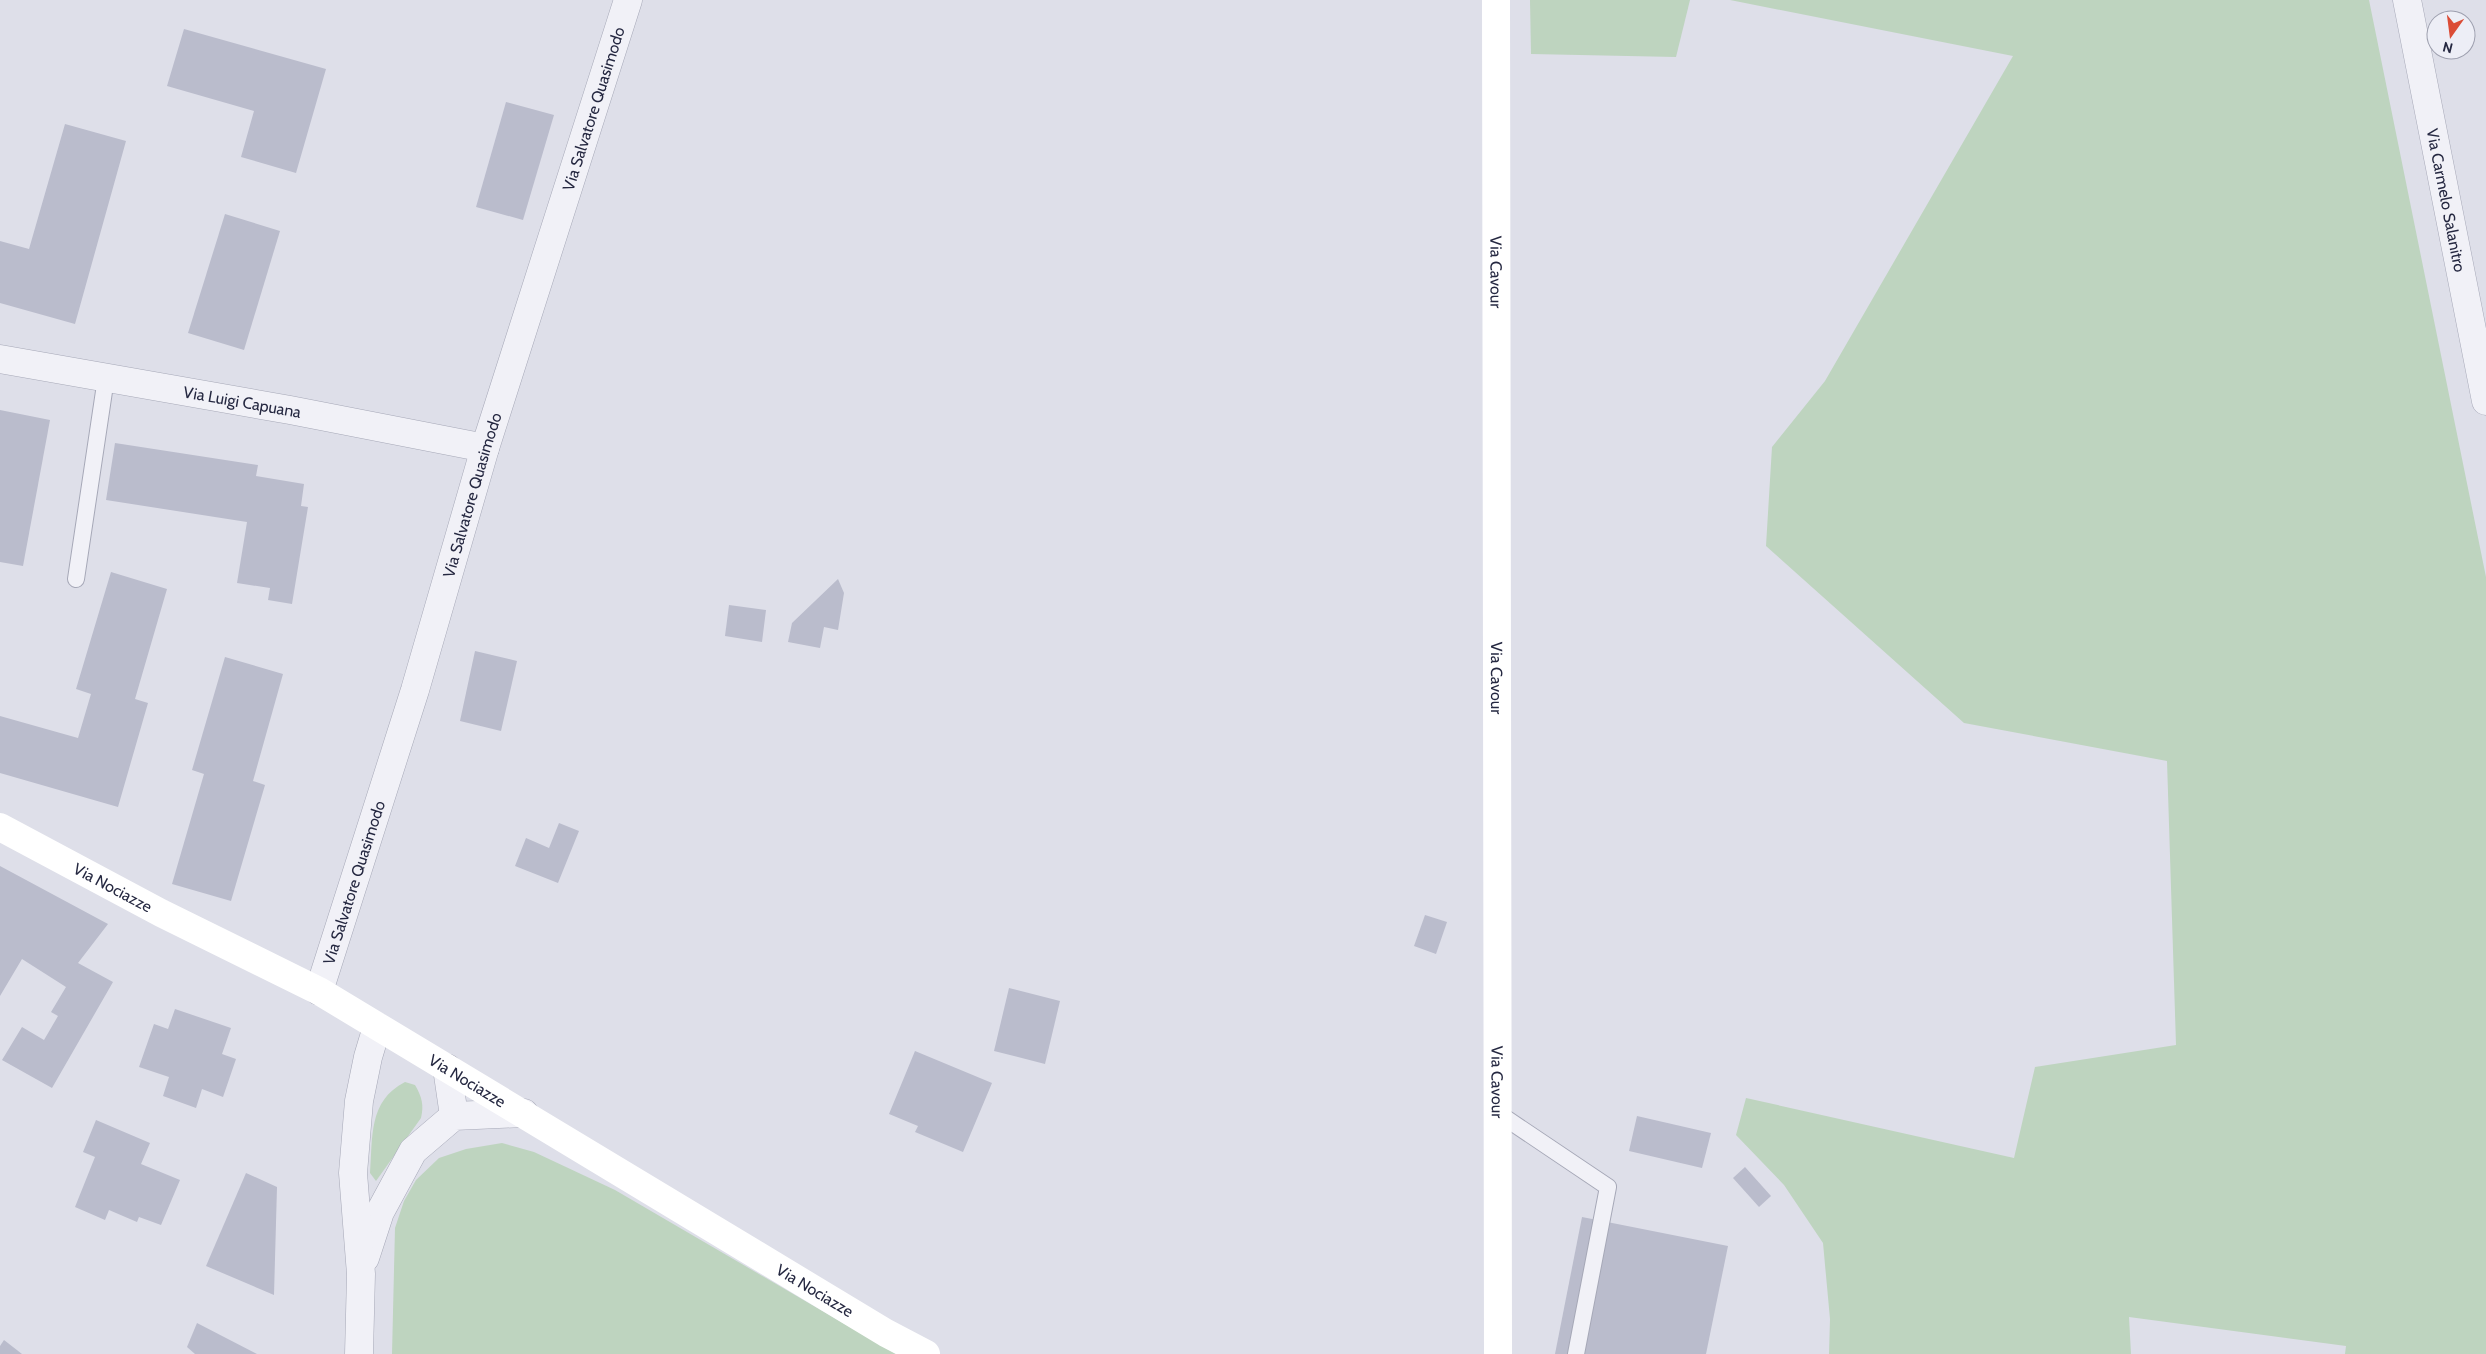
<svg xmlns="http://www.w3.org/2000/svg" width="2486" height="1354" font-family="Cabin,sans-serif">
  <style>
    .green { fill: #bed4bf }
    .building { fill: #babccc }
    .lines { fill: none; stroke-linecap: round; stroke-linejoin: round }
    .lane-casing { stroke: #a6a8b7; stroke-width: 18 }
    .street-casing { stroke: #a6a8b7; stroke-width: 29 }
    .lane { stroke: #f1f1f7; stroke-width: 16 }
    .street { stroke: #f1f1f7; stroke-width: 28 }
    .secondary { stroke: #fff; stroke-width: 28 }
    .labels { text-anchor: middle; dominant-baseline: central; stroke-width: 4; stroke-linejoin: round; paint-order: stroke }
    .street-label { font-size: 16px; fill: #252841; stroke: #edeef6 }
  </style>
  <rect width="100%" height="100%" fill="#dedfe9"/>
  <g class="green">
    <polygon points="1530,0 1690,0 1676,57 1531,54"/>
    <polygon points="1730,0 2369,0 2486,577 2486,1354 2345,1354 2346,1346 2129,1317 2131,1354 1829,1354 1830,1319 1823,1243 1784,1185 1736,1135 1746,1098 2014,1158 2035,1067 2176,1045 2167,761 1964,723 1766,546 1772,447 1825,381 2013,56"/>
    <path d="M405,1082L415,1085C422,1097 424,1105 421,1118L376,1181L370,1173C373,1137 368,1101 405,1082Z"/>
    <polygon points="502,1143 534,1152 615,1190 896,1354 392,1354 395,1228 404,1201 416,1180 439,1158 466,1149"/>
  </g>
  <g class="building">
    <polygon points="184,29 326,69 296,173 241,157 254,111 167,86"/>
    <polygon points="506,102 554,115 523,220 476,207"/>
    <polygon points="65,124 126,141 75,324 0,303 0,241 29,249"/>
    <polygon points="225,214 280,231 244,350 188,333"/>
    <polygon points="0,410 50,420 23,566 0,562"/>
    <polygon points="115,443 258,465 256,476 304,484 301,506 308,507 292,604 268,600 270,588 237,583 247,522 106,500"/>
    <polygon points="111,572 167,589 135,699 148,703 118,807 0,773 0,716 78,738 91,694 76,689"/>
    <polygon points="838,579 844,593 838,630 824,627 820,648 788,642 792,623"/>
    <polygon points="729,605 766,610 762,642 725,636"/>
    <polygon points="475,651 517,661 501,731 460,721"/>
    <polygon points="225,657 283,674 253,781 265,785 231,901 172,884 204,774 192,770"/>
    <polygon points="559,823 579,831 558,883 515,866 526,838 549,848"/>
    <polygon points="0,866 108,924 78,963 113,982 52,1088 2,1060 22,1027 44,1040 58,1016 51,1012 66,987 22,959 0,996"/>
    <polygon points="1425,915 1447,922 1436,954 1414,946"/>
    <polygon points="1009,988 1060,1001 1045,1064 994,1051"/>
    <polygon points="175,1009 231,1028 222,1054 236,1059 223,1097 202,1089 196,1108 163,1096 169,1077 139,1067 154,1024 168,1029"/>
    <polygon points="915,1051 992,1083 963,1152 915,1132 918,1126 889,1114"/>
    <polygon points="1637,1116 1711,1133 1702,1168 1629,1151"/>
    <polygon points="96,1120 150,1143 141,1164 180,1180 161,1225 139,1217 137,1222 109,1210 105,1220 75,1207 95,1157 83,1152"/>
    <polygon points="1745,1167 1771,1196 1759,1207 1733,1178"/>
    <polygon points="246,1173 277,1187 274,1295 206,1266"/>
    <polygon points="1582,1217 1728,1246 1706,1354 1555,1354"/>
    <polygon points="197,1323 257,1354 195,1354 187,1347"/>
    <polygon points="4,1340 22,1354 0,1354 0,1346"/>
  </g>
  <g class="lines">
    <defs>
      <g id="lane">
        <polyline points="76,579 106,378"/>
        <polyline points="1498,1113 1608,1187 1576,1354"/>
      </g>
      <g id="street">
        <path id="s1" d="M2407,0L2486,401"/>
        <path id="s2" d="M0,359L290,410L485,448"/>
        <path id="s3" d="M319,991L415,690L485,448L628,0"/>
        <polyline points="447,1068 454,1116"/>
        <polyline points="365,1258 380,1212 413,1151 454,1116 524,1113"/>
        <polyline points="359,1354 361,1274 353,1173 359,1101 368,1057 377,1027"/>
      </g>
    </defs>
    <use href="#lane" class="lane-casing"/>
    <use href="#street" class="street-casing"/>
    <use href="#lane" class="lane"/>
    <use href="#street" class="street"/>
    <g class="secondary">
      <path id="s4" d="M1496,0L1498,1354"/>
      <path id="s5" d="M0,827L161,913L319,991L886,1333L926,1354"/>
    </g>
  </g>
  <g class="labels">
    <g class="street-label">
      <text stroke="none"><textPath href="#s3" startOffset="924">Via Salvatore Quasimodo</textPath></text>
      <text stroke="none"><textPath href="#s1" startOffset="204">Via Carmelo Salanitro</textPath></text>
      <text stroke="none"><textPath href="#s4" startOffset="272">Via Cavour</textPath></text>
      <text stroke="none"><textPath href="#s2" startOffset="246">Via Luigi Capuana</textPath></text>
      <text stroke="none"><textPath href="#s3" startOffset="519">Via Salvatore Quasimodo</textPath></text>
      <text stroke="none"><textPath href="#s4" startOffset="678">Via Cavour</textPath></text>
      <text stroke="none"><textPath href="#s3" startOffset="114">Via Salvatore Quasimodo</textPath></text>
      <text stroke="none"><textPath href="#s5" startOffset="128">Via Nociazze</textPath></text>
      <text stroke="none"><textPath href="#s5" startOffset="532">Via Nociazze</textPath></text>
      <text stroke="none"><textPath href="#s4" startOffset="1082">Via Cavour</textPath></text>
      <text stroke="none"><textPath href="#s5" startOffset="938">Via Nociazze</textPath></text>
    </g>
  </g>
  <g transform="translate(2451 35) rotate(194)"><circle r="24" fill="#edeef6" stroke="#9d9fae"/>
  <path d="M0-4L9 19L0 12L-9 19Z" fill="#db4c36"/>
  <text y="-8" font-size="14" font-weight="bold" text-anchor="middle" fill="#252841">N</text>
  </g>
</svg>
